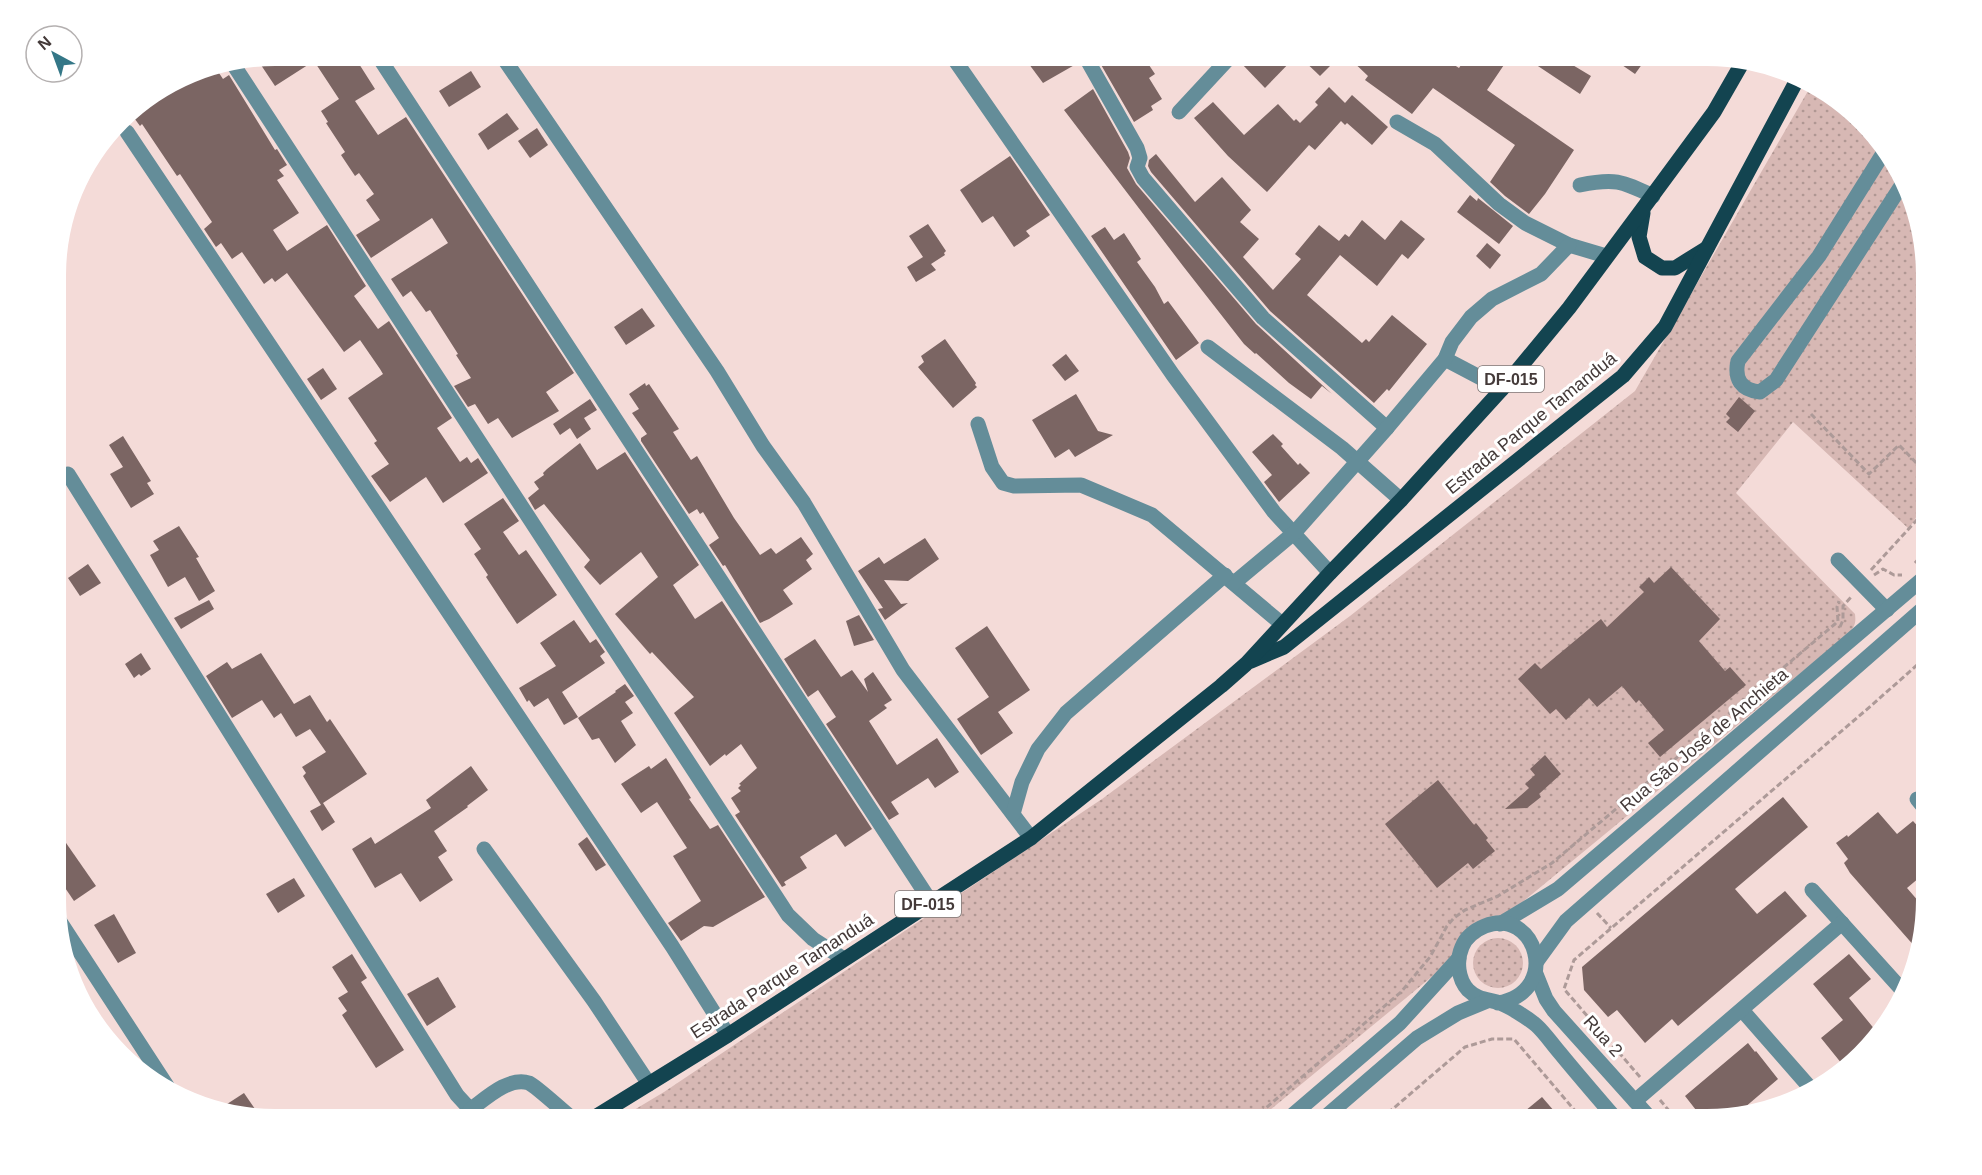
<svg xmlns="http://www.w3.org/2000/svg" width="1982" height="1175" font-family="Arial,sans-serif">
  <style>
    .green { fill: url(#green-dots) }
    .building { fill: #7b6563 }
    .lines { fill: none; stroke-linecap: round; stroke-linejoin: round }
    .path { stroke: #ad9a98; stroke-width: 3; stroke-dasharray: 6 3; stroke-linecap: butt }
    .minor { stroke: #648d99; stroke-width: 15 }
    .major { stroke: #134450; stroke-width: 15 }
    .labels { text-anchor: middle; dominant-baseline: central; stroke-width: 6; stroke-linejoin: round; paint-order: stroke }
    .shield { fill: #fff; stroke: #7c7574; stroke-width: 1.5 }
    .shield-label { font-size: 16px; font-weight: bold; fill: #443a39 }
    .street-label { font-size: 18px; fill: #443a39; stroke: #fff }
  </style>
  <defs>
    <pattern id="green-dots" width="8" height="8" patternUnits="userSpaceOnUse" patternTransform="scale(1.5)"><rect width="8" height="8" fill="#d7b8b4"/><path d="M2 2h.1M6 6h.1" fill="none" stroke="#b09793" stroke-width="1.8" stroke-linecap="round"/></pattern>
  </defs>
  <rect width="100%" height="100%" fill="#f4dbd8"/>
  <g class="green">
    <path d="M1812,84L1817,85L1897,165L1926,260V501L1909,529L1793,422L1736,493L1855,614C1856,623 1855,627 1848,634L1259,1119H619L664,1092L1102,799L1350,616L1635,391Z"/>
    <circle cx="1498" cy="963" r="25"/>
  </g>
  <g class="building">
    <polygon points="275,56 354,56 375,89 355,101 378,135 406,117 574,373 546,392 559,411 512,438 498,418 488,424 475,404 468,407 454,386 471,378 456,355 458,354 430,310 426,312 411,291 403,297 391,279 448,243 432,218 371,258 356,235 380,220 366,200 374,194 359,173 355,176 341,155 345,152 326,123 328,122 321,111 339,99 314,61 275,86 257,59"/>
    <polygon points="1023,56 1075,56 1078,63 1043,83"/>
    <polygon points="1096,56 1143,56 1155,74 1149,78 1162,99 1151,106 1153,110 1134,122"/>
    <polygon points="1249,56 1296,56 1265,88 1241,63"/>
    <polygon points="1299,56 1340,56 1320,76"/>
    <polygon points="1347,56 1440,56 1459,68 1467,56 1510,56 1487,90 1574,150 1545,194 1529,214 1505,196 1490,182 1515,145 1433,88 1412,114 1365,80 1368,76"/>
    <polygon points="1523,56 1576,56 1571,64 1591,76 1580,94"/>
    <polygon points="1609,56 1648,56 1635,74"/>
    <polygon points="215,67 223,79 229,75 275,150 277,149 287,165 279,170 284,176 277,180 299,213 273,230 287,251 327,225 366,286 354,296 378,329 389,321 452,418 437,428 460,462 467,457 471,463 478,458 488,473 443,503 426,477 390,502 371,476 389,464 374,443 377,441 348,398 383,374 380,369 360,340 344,352 287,273 275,282 272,278 264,284 242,252 232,259 221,243 216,247 204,229 212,222 180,174 177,176 142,124 140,126 129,111 191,72"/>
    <polygon points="471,71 481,87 449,107 439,91"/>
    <polygon points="1329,87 1345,103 1352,95 1388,127 1372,145 1347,123 1345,125 1341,121 1315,150 1309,145 1267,192 1228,156 1194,118 1213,102 1244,135 1278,104 1294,121 1296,119 1300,123 1318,105 1315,102"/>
    <polygon points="1093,89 1128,152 1130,158 1127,168 1136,184 1256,324 1332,394 1322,386 1311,399 1289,383 1256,353 1255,354 1244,344 1183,266 1064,110"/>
    <polygon points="507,113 519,129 488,150 478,134"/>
    <polygon points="537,128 548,145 530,158 518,141"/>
    <polygon points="1156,154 1195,202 1222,177 1251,210 1240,222 1259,239 1243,257 1273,290 1301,259 1295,254 1319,225 1339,241 1345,234 1349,237 1362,220 1385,240 1401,220 1425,239 1408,259 1402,254 1377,286 1340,255 1307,295 1362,343 1366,339 1369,342 1392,315 1427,344 1389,391 1387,389 1374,403 1270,311 1151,172 1148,166 1149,160"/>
    <polygon points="1010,156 1050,215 1026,231 1030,236 1014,247 993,216 982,223 960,190"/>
    <polygon points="1470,195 1477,201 1478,198 1513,226 1499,244 1457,212"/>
    <polygon points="928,224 946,251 944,253 945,255 931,264 936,270 916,282 907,267 923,257 909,236"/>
    <polygon points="1105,227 1114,240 1124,233 1141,259 1137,262 1155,287 1164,304 1168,301 1199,343 1176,360 1091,236"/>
    <polygon points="1487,243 1501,255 1490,269 1476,256"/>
    <polygon points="642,308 655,326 626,345 614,327"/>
    <polygon points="945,339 976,383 975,385 977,387 953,408 918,367 924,362 921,356"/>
    <polygon points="1066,354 1079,371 1065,381 1052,365"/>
    <polygon points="323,368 337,389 321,400 307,379"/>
    <polygon points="645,383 646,386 649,384 679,429 673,432 691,460 697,456 734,518 760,555 771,548 776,554 801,537 813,554 806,560 812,569 783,590 793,604 769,619 760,623 725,565 723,566 709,545 719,538 703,512 700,514 697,509 689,514 641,441 641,438 647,434 632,413 639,409 629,394"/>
    <polygon points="1076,394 1098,431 1113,435 1075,457 1069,449 1055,458 1032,420"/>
    <polygon points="1739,397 1755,411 1738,432 1726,422 1730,418 1726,414"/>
    <polygon points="590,399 597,410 584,418 591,429 577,439 570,428 560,435 553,424"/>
    <polygon points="1273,434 1283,444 1281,446 1298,465 1300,463 1310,473 1279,502 1264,482 1272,475 1252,452"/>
    <polygon points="123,436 151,481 147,483 154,494 131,508 110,474 123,467 109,445"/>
    <polygon points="580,443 597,470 625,452 699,565 673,585 695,619 722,601 872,829 845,847 836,834 800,857 807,868 784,882 786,885 782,887 735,815 740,812 731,798 741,791 738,788 741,785 739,784 757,768 741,744 726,756 725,754 710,766 674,713 694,697 652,652 650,654 615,614 658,577 641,552 600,585 584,567 590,560 544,504 535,510 528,498 539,489 534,482 544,475 543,473 547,469"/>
    <polygon points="503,498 519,521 503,532 519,555 526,550 557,595 517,624 486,577 488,575 474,554 481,549 464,524"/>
    <polygon points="179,526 199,557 196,558 215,591 199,601 185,577 168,587 150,555 159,550 153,541"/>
    <polygon points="925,538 939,559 908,581 884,580 901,604 908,603 885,620 878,609 883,608 858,571 879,557 884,564"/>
    <polygon points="88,564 101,583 80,596 68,578"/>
    <polygon points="1671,567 1720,619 1699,641 1725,671 1730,667 1746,685 1660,757 1648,743 1664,730 1639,700 1636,703 1622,686 1597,707 1589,698 1566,720 1556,709 1550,714 1518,679 1535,663 1541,669 1601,619 1607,627 1644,592 1639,587 1649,577 1654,583"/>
    <polygon points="209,600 214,609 181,629 174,618"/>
    <polygon points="859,615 874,640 854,646 846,621"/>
    <polygon points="574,620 590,643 596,639 605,652 600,656 605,663 562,692 578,717 564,725 548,698 534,707 529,700 527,702 519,688 556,666 540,643"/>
    <polygon points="987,626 1030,690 998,712 1013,733 981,755 957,719 989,697 955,648"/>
    <polygon points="815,639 841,677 852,670 868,692 864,679 873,672 892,700 884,705 887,708 869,721 897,765 937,738 959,772 935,788 928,778 891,802 899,814 889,820 826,724 836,717 818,690 808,697 784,659"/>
    <polygon points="141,653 151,669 141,676 139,674 134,678 125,664"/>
    <polygon points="261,653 294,704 310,695 327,722 330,719 367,774 323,803 335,822 322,831 310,811 321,805 303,776 306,773 302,767 326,752 310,729 296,737 281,713 274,718 262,700 232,718 206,676 227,662 232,669"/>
    <polygon points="625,684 634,696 625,702 633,713 621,721 636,745 615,763 599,738 592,740 578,718 616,692 615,691"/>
    <polygon points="1545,755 1561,774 1539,794 1541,797 1527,808 1505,809 1529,788 1525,784 1535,775 1530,769"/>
    <polygon points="666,758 691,798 689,799 710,829 718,825 765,897 713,927 704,926 681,941 668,923 701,901 673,856 687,848 657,802 641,813 621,784 649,766 651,769"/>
    <polygon points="471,766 488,790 467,806 468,807 434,831 447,851 438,857 453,880 420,902 401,873 375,888 352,849 371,837 375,844 431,808 426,800"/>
    <polygon points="1438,780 1474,825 1476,823 1488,838 1486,840 1495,851 1473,869 1468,863 1437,888 1385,824"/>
    <polygon points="1783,797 1808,827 1735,889 1757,914 1785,891 1807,916 1678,1026 1672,1019 1645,1043 1617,1010 1608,1017 1584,990 1582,967"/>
    <polygon points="1878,812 1897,834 1913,821 1924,833 1918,838 1926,847 1926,872 1907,888 1926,910 1916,948 1850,873 1844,863 1848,859 1836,843 1847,835 1848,837"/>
    <polygon points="57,830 96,886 74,901 57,876"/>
    <polygon points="587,837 606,865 596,871 578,844"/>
    <polygon points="294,878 305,896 278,913 266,894"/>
    <polygon points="114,914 136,953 118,963 94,925"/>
    <polygon points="352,954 367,978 361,982 404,1050 376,1068 342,1015 347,1011 338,998 348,992 332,967"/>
    <polygon points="1849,954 1871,979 1849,998 1876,1031 1842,1064 1821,1038 1843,1020 1813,984"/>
    <polygon points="438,977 456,1007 427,1026 407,994"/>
    <polygon points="1748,1043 1755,1052 1756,1051 1778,1079 1737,1114 1721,1119 1703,1119 1685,1096"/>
    <polygon points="244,1093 259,1115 224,1106"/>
    <polygon points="1542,1097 1561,1119 1531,1119 1525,1111"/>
  </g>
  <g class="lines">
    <g class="path">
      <polyline points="1811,414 1869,474 1899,445 1926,473"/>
      <polyline points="1915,563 1926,550"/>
      <polyline points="1871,570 1926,510"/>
      <polyline points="1874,575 1883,569 1894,575 1902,575"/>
      <polyline points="1840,627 1843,620 1843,606 1852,596"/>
      <polyline points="1597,913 1611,928"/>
      <polyline points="1640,1077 1564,989 1574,960 1872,705 1926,657"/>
      <polyline points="1660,1100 1676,1119"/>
      <polyline points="1253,1119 1401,992 1430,957 1447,926 1454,918 1465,910 1498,896 1552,863 1835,624 1838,621 1837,607 1839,601"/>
      <polyline points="1262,1119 1275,1109"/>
      <polyline points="1381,1119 1465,1047 1492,1039 1514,1039 1582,1119"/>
    </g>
    <g class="minor">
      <polyline points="378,56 931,902"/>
      <polyline points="502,56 717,371 763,446 804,503 903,670 1031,838"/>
      <polyline points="952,56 1173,375 1274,512 1330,573"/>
      <polyline points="1085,56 1137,148 1140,158 1137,167 1143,178 1263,318 1387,428"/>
      <polyline points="233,64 788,915 813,939 844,959"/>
      <polyline points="1179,112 1231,56"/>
      <polyline points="1397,122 1435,144 1499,204 1525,223 1569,245 1606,256"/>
      <polyline points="127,132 672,946 728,1035"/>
      <path d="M1884,152L1819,256L1738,361C1734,379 1741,390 1760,392L1776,380L1903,183"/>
      <path d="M1580,185C1615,178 1621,181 1653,196"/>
      <polyline points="1208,347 1342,448 1401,500"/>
      <polyline points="1445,359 1502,389"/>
      <polyline points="978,424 992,467 1003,483 1014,486 1081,485 1152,515 1282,624"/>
      <polyline points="68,474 457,1095 479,1119"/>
      <polyline points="1838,560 1887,610"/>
      <polyline points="1234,583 1295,532 1387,428 1445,359 1452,342 1471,317 1492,299 1541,274 1569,245"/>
      <polyline points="1917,799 1926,810"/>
      <polyline points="1013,814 1022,782 1038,749 1066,713 1225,575"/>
      <polyline points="484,849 594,1001 649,1084"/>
      <polyline points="1812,890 1903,991"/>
      <polyline points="57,917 171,1092"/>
      <polyline points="1500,924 1558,889 1926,576"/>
      <polyline points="1537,961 1566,921 1926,606"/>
      <polyline points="1536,974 1546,999 1554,1011 1651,1119"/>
      <path d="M1498,1003C1563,991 1535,906 1485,926C1475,930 1466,937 1462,947C1456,961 1458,979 1468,990C1477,999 1486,999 1497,1002C1509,1006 1526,1017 1536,1025C1545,1033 1552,1044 1560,1053C1578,1075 1597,1097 1616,1119"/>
      <polyline points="1742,1010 1813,1091"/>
      <polyline points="1635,1101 1842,923"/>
      <path d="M470,1110C485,1099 509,1076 529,1083C536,1086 565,1113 573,1119"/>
      <polyline points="1288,1119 1400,1023 1459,958"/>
      <polyline points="1323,1119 1417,1038 1458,1013 1487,1001"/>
    </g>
    <g class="major">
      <polyline points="1643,213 1639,237 1645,257 1662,268 1675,268 1707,248"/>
      <polyline points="1251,661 1284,647 1623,376 1665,327 1797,80"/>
      <polyline points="592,1119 728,1035 1031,838 1221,686 1246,664 1330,573 1401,500 1502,389 1569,308 1644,207 1714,112 1741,65"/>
    </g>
  </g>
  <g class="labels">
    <g class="shield">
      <rect x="1478" y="366" width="66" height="26" rx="4.5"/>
      <rect x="895" y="891" width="66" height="26" rx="4.5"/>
    </g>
    <g class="shield-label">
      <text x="1511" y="379">DF-015</text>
      <text x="928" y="904">DF-015</text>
    </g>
    <g class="street-label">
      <text transform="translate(1531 423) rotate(-39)">Estrada Parque Tamanduá</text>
      <text transform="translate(1704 740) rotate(-40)">Rua São José de Anchieta</text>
      <text transform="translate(782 976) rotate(-33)">Estrada Parque Tamanduá</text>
      <text transform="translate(1603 1036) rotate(48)">Rua 2</text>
    </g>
  </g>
  <path d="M0 0H1982V1175H0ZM275 66H1707A209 209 0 0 1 1916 275V900A209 209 0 0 1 1707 1109H275A209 209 0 0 1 66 900V275A209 209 0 0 1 275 66Z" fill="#fff" fill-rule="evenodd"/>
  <g transform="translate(54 54) rotate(319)"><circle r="28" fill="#ffffff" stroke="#b4b0b0" stroke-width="1.5"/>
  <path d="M0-4.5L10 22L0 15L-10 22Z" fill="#347787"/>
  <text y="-9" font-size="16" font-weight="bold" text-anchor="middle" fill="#443a39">N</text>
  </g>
</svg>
